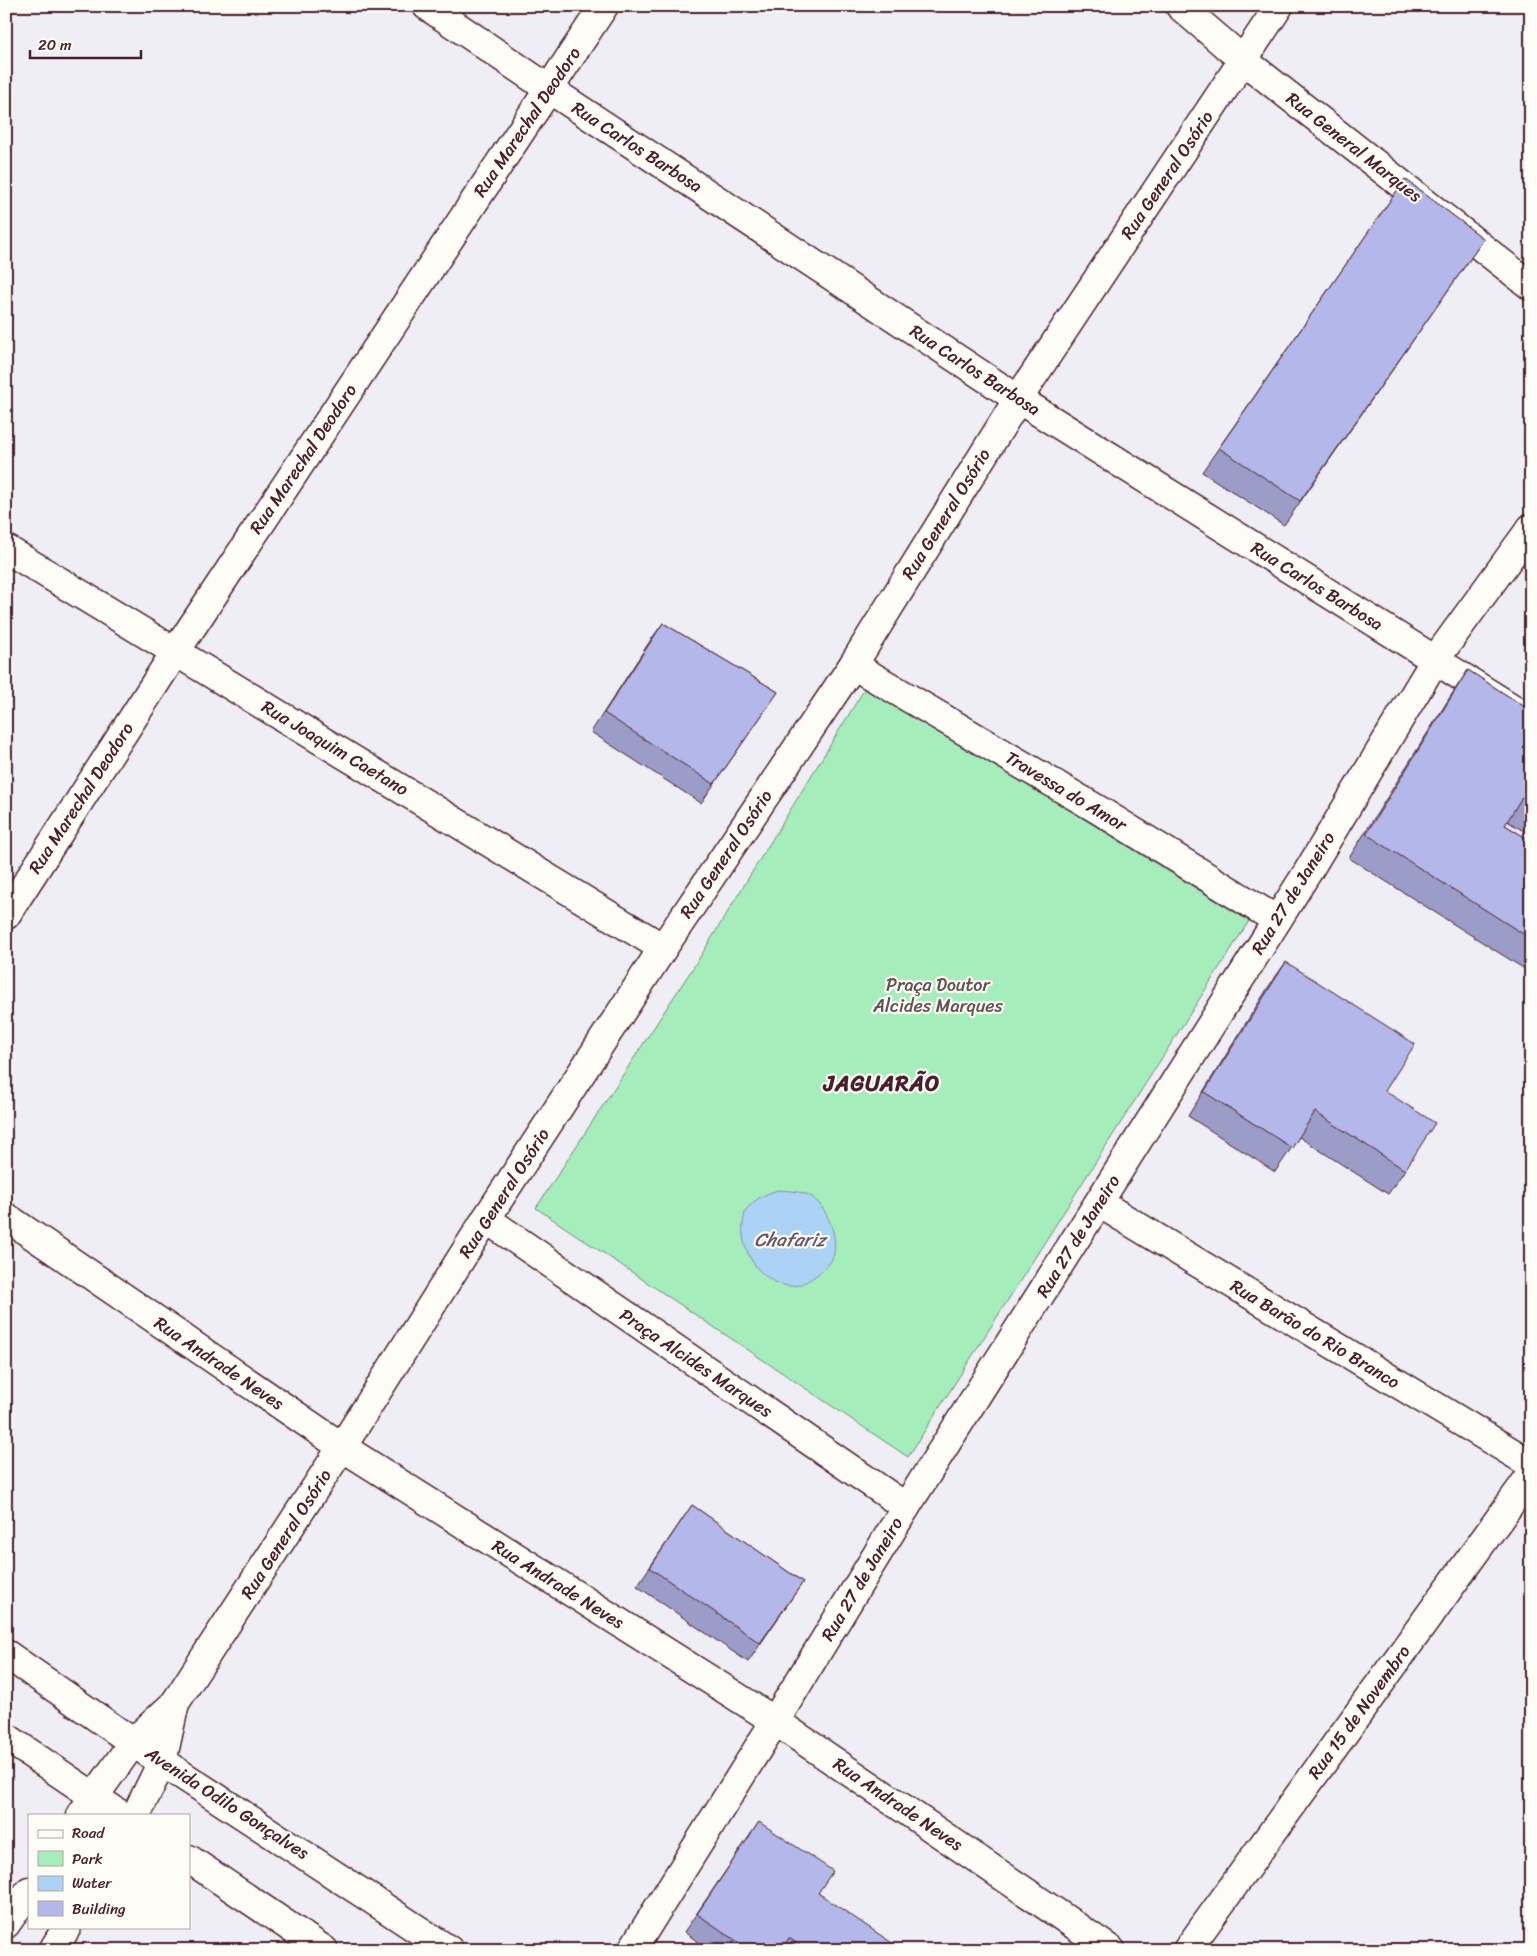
<svg xmlns="http://www.w3.org/2000/svg" width="1537" height="1956" font-family="Sriracha,sans-serif">
  <style>
    .green { fill: #a5eebc; stroke: #788674 }
    .water { fill: #acd3f6; stroke: #858ba5 }
    .lines { fill: none; stroke-linecap: round; stroke-linejoin: round }
    .minor-casing { stroke: #4a1f2b; stroke-width: 31 }
    .minor { stroke: #fdfcf7; stroke-width: 28 }
    .wall { fill: #9b9dc8; stroke: #4a1f2b }
    .building { fill: #b4b7e9; stroke: #4a1f2b }
    .labels { text-anchor: middle; dominant-baseline: central; stroke-width: 4.5; stroke-linejoin: round; paint-order: stroke }
    .street-label { font-size: 18px; fill: #4a1f2b; stroke: #fdfcf7 }
    .park-label { font-size: 18px; fill: #61534f; stroke: #fdfcf7 }
    .water-label { font-size: 19px; font-style: italic; fill: #675568; stroke: #fdfcf7 }
    .district-label { font-size: 22px; font-weight: bold; letter-spacing: 1px; fill: #4a1f2b; stroke: #fdfcf7 }
  </style>
  <rect width="100%" height="100%" fill="#eeeef4"/>
  <filter id="ink" filterUnits="userSpaceOnUse"><feTurbulence type="fractalNoise" baseFrequency=".02" numOctaves="2"/><feDisplacementMap in="SourceGraphic" scale="10" xChannelSelector="R" yChannelSelector="G"/><feConvolveMatrix kernelMatrix="1 2 1 2 8 2 1 2 1" color-interpolation-filters="sRGB"/></filter>
  <g filter="url(#ink)">
    <polygon class="green" points="867,685 1249,921 908,1457 536,1208 700,957"/>
    <path class="water" d="M778,1190C789,1191 802,1191 812,1197C829,1209 844,1248 828,1265C819,1274 803,1287 789,1286C760,1282 740,1252 743,1224C744,1220 744,1213 746,1210C755,1198 766,1194 778,1190Z"/>
    <g class="lines">
      <defs>
        <g id="minor">
          <polyline points="427,6 549,89 1018,399 1531,720"/>
          <polyline points="1180,6 1243,60 1531,286"/>
          <polyline points="6,549 663,948"/>
          <polyline points="853,665 1097,809 1277,920"/>
          <polyline points="6,915 176,651 604,6"/>
          <polyline points="1099,1203 1531,1464"/>
          <polyline points="6,1217 342,1447 775,1721 1111,1950"/>
          <polyline points="486,1219 906,1507"/>
          <polyline points="6,1654 147,1752 449,1950"/>
          <polyline points="6,1737 121,1815"/>
          <polyline points="81,1815 134,1741 175,1703 342,1447 486,1219 663,948 853,665 1018,399 1279,6"/>
          <polyline points="136,1815 162,1762 175,1703"/>
          <polyline points="189,1859 324,1950"/>
          <polyline points="6,1924 29,1891"/>
          <polyline points="53,1950 67,1927"/>
          <polyline points="632,1950 775,1721 906,1507 1307,873 1435,660 1531,528"/>
          <polyline points="1187,1950 1531,1475"/>
        </g>
      </defs>
      <use href="#minor" class="minor-casing"/>
      <use href="#minor" class="minor"/>
    </g>
    <g class="wall">
      <polygon points="1405,179 1484,239 1284,525 1202,472"/>
      <polygon points="663,623 778,692 701,803 591,732 650,641"/>
      <polygon points="1468,670 1531,711 1531,834 1530,835 1507,821 1505,825 1531,841 1531,973 1349,858 1452,694"/>
      <polygon points="1286,962 1385,1091 1405,1170 1388,1194 1299,1137 1275,1172 1188,1116 1269,986"/>
      <polygon points="692,1505 803,1582 748,1662 637,1586"/>
      <polygon points="759,1822 818,1893 896,1950 710,1950 684,1932"/>
    </g>
    <g class="building">
      <polygon points="1405,179 1484,239 1300,501 1219,448"/>
      <polygon points="663,623 778,692 714,784 604,713"/>
      <polygon points="1468,670 1531,711 1531,802 1522,797 1505,825 1531,841 1531,939 1366,834"/>
      <polygon points="1286,962 1415,1044 1385,1091 1435,1123 1405,1170 1315,1112 1292,1148 1204,1092"/>
      <polygon points="692,1505 803,1582 760,1643 650,1568"/>
      <polygon points="759,1822 833,1871 818,1893 898,1947 896,1950 807,1950 789,1938 781,1950 750,1950 697,1914"/>
    </g>
  </g>
  <g class="labels">
    <g class="street-label">
      <text transform="translate(527 122) rotate(-56)">Rua Marechal Deodoro</text>
      <text transform="translate(637 147) rotate(33)">Rua Carlos Barbosa</text>
      <text transform="translate(1354 147) rotate(38)">Rua General Marques</text>
      <text transform="translate(1167 175) rotate(-56)">Rua General Osório</text>
      <text transform="translate(975 370) rotate(33)">Rua Carlos Barbosa</text>
      <text transform="translate(303 459) rotate(-56)">Rua Marechal Deodoro</text>
      <text transform="translate(946 514) rotate(-58)">Rua General Osório</text>
      <text transform="translate(1317 586) rotate(32)">Rua Carlos Barbosa</text>
      <text transform="translate(335 748) rotate(31)">Rua Joaquim Caetano</text>
      <text transform="translate(1066 791) rotate(31)">Travessa do Amor</text>
      <text transform="translate(81 798) rotate(-57)">Rua Marechal Deodoro</text>
      <text transform="translate(726 854) rotate(-56)">Rua General Osório</text>
      <text transform="translate(1293 893) rotate(-58)">Rua 27 de Janeiro</text>
      <text transform="translate(504 1193) rotate(-57)">Rua General Osório</text>
      <text transform="translate(1078 1236) rotate(-58)">Rua 27 de Janeiro</text>
      <text transform="translate(1315 1334) rotate(31)">Rua Barão do Rio Branco</text>
      <text transform="translate(219 1363) rotate(34)">Rua Andrade Neves</text>
      <text transform="translate(696 1363) rotate(34)">Praça Alcides Marques</text>
      <text transform="translate(286 1534) rotate(-57)">Rua General Osório</text>
      <text transform="translate(862 1579) rotate(-59)">Rua 27 de Janeiro</text>
      <text transform="translate(558 1584) rotate(32)">Rua Andrade Neves</text>
      <text transform="translate(1359 1712) rotate(-54)">Rua 15 de Novembro</text>
      <text transform="translate(227 1803) rotate(33)">Avenida Odilo Gonçalves</text>
      <text transform="translate(898 1804) rotate(34)">Rua Andrade Neves</text>
    </g>
    <g class="park-label">
      <text x="938" y="985">Praça Doutor<tspan x="938" dy="21">Alcides Marques</tspan></text>
    </g>
    <g class="water-label">
      <text x="790" y="1239">Chafariz</text>
    </g>
    <g class="district-label">
      <text x="882" y="1083">JAGUARÃO</text>
    </g>
  </g>
  <rect width="1537" height="1956" fill="none" stroke="#fdfcf7" stroke-width="25"/>
  <rect x="12" y="12" width="1512" height="1931" fill="none" stroke="#4a1f2b" stroke-width="2" filter="url(#ink)"/>
  <rect x="28" y="1814" width="162" height="115" fill="#fdfcf7" stroke="#b5a4a5"/>
  <rect x="38" y="1830" width="25" height="8" fill="#fdfcf7" stroke="#b5a4a5"/>
  <text x="72" y="1838" font-size="15" fill="#4a1f2b">Road</text>
  <rect x="38" y="1851" width="25" height="15" fill="#a5eebc" stroke="#b5a4a5"/>
  <text x="72" y="1864" font-size="15" fill="#4a1f2b">Park</text>
  <rect x="38" y="1876" width="25" height="15" fill="#acd3f6" stroke="#b5a4a5"/>
  <text x="72" y="1888" font-size="15" fill="#4a1f2b">Water</text>
  <rect x="38" y="1901" width="25" height="15" fill="#b4b7e9" stroke="#b5a4a5"/>
  <text x="72" y="1914" font-size="15" fill="#4a1f2b">Building</text>
  <path d="M30 50v8h111v-8" fill="none" stroke="#4a1f2b" stroke-width="2.5"/>
  <text x="38" y="50" font-size="15" fill="#4a1f2b" stroke="#fdfcf7" stroke-width="4" paint-order="stroke">20 m</text>
</svg>
